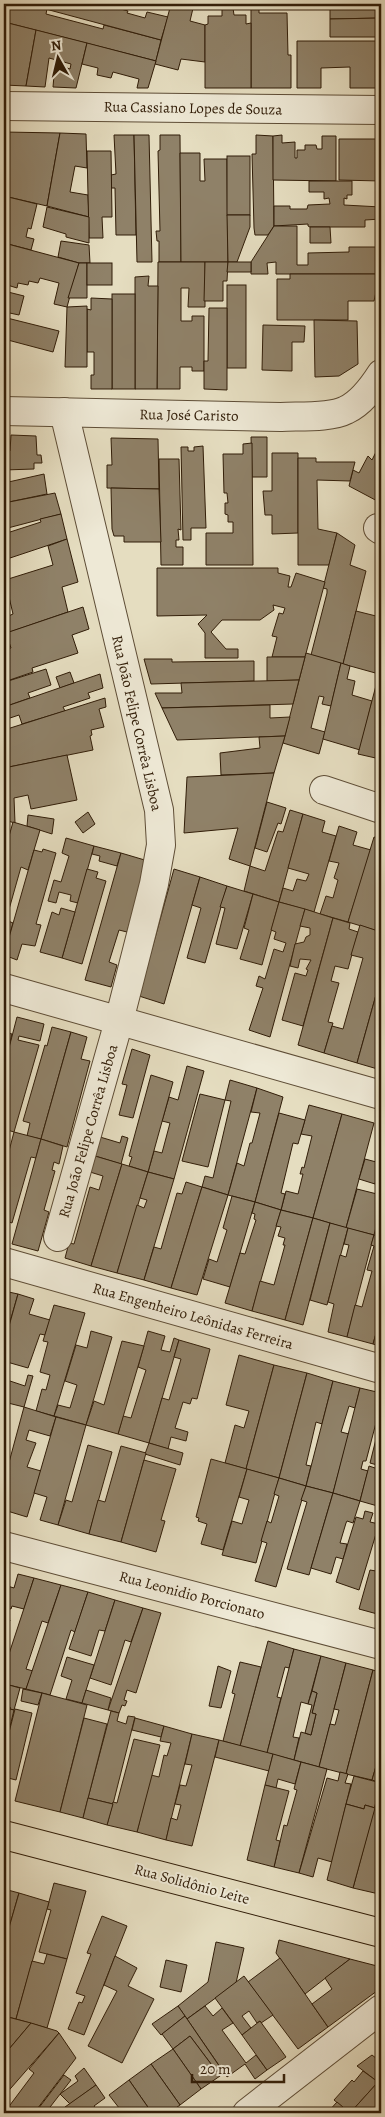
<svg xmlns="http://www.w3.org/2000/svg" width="385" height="2117" font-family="Alegreya,serif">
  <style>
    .building { fill: #8f8168; stroke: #311d08 }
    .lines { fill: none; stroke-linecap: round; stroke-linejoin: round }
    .minor-casing { stroke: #5e4d36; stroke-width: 30 }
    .major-casing { stroke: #311d08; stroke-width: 30 }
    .minor { stroke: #eee9d6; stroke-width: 28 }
    .major { stroke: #e5ddc0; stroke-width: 28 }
    .labels { text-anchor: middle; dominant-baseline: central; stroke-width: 4; stroke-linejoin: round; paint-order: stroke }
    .street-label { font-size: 15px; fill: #311d08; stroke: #eee9d6 }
  </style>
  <rect width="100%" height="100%" fill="#e5ddc0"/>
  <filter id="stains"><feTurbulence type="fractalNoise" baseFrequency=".004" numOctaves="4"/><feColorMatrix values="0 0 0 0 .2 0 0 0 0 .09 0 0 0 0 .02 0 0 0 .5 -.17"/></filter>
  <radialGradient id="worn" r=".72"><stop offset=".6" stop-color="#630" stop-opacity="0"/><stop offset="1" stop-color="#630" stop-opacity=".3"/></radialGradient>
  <g class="building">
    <polygon points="4,4 26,4 47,9 46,14 103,29 104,25 161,40 156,61 4,22"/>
    <polygon points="27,4 103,4 128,11 127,13 145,18 147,12 168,17 161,40"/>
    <polygon points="171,4 194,4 190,21 205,25 205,62 181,59 178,70 155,64"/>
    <polygon points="330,4 381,4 381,18 330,19"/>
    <polygon points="251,6 259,6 259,13 287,13 288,55 291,55 291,88 251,88"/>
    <polygon points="222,8 233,8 234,15 246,15 246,24 251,23 251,88 205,88 205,25 208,24 208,16 222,16"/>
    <polygon points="381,18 381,37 330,37 330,19"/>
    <polygon points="4,22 36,30 26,86 4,85"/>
    <polygon points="36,30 87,43 76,88 53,87 55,64 70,69 71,64 49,58 45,87 26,86"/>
    <polygon points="297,41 381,41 381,85 377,85 377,88 350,88 350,67 321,68 321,88 297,88"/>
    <polygon points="87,43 156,61 148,88 137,88 139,79 113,72 111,78 97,75 98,68 82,64"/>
    <polygon points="4,132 60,133 47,206 4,196"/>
    <polygon points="60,133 86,134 87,168 75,166 70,192 88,195 89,217 47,206"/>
    <polygon points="114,135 134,135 136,235 116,235 115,188 111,188 111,175 116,174"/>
    <polygon points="134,135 149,135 152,262 137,262"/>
    <polygon points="160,135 180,135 181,262 159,262 159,241 157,241 156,231 160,231 158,151 160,150"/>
    <polygon points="256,135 273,136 274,226 268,235 255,235 254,228 252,154 256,154"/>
    <polygon points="282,135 282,143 295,142 295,158 297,158 297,150 305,150 305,145 316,145 317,149 322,149 322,136 336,136 336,181 273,180 273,136"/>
    <polygon points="339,139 381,139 381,181 339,180"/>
    <polygon points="87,151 111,151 112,217 102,217 103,238 89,238"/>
    <polygon points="180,153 200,153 200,181 205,181 204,159 227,159 228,262 181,262"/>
    <rect x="227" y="156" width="23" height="59"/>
    <polygon points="309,181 352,181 352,195 347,195 347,199 344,198 344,205 381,207 381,219 365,220 365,227 310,227 308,226 308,224 274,226 274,206 290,206 290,209 307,209 308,205 330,204 329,198 324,199 324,192 309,192"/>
    <polygon points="4,196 37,204 31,229 28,228 26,237 34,239 31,250 4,243"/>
    <polygon points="47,207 89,217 89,243 66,237 66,234 43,227"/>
    <polygon points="227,215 250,215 250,227 237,262 228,262"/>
    <polygon points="274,226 297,226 297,265 308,265 308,253 349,252 349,247 381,247 380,274 276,274 276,262 267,263 268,274 251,274 251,262"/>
    <polygon points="310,227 330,227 331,243 310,243"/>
    <polygon points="61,241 89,245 90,263 79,263 58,257"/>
    <polygon points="4,243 79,263 67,307 54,304 59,283 40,278 38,283 29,281 28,285 18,283 17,288 4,284"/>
    <polygon points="158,262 205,262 205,307 188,307 189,288 181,288 181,321 192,321 192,316 204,316 204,371 192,371 192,367 180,367 180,389 157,389"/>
    <polygon points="205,262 228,262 227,281 223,281 223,301 204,301"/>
    <polygon points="228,262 251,262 251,272 227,272"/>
    <polygon points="79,263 87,263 87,298 68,298"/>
    <rect x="87" y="263" width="25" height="22"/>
    <polygon points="290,274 380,274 374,301 348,301 348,320 277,320 277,279 290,279"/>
    <polygon points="149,276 148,286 158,286 157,389 135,389 135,277"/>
    <rect x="227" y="285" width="19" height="83"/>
    <polygon points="4,291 24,296 19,315 5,312 4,315"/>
    <rect x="112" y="294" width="23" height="95"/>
    <polygon points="91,298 112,299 112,389 91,389 91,375 94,375 94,352 87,352 87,309 91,310"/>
    <polygon points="87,306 87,367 65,367 67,307"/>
    <polygon points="209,308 227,308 227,390 204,389 204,361 208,361"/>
    <polygon points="7,318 59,331 53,352 4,339 4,323 6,324"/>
    <polygon points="314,320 357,321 358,364 339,376 315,377"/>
    <polygon points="263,325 305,326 304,342 292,342 292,371 262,370"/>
    <polygon points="11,435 36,436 37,455 41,455 42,463 34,463 34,469 4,470 4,451 10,451"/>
    <polygon points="251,437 267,437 267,477 252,477"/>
    <polygon points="111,438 158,439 159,489 107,488 107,465 112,465"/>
    <polygon points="252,443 253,565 206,565 206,533 233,533 233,522 228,522 228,515 225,514 225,503 228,503 227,493 224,493 223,454 243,454 243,444"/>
    <polygon points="203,446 206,528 191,528 191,540 183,540 181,447 188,447 188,451 194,451 194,447"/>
    <polygon points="376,452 381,454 381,503 349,486 353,470 359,473 368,456 372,460"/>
    <polygon points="272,453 298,453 298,533 272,534 272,515 265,515 263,491 272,491"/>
    <polygon points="298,458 316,458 316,462 355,462 350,481 317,480 318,529 337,533 329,565 298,565"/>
    <polygon points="159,459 179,459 181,530 178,529 179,540 176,540 176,547 183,547 183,565 161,565"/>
    <polygon points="44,474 47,494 4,503 4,480 4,483"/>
    <polygon points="111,488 159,489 161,542 124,542 124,536 114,536 112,529"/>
    <polygon points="55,493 61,514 4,529 4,503"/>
    <polygon points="61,514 67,539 4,560 4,529 6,528 7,533 41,522 40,519"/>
    <polygon points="337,533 355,545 350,565 366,571 343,664 311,655 327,593 327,589 323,588"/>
    <polygon points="67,539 78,582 62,587 68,612 4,634 4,618 13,614 5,580 53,565 48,546"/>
    <polygon points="157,568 278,568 278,573 290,576 288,587 291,587 296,573 325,582 305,657 272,657 277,637 272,636 279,613 283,614 285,608 273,605 274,610 260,620 222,620 211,632 226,649 238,649 238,658 205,658 205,633 198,624 207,615 157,616"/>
    <polygon points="83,607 89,629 72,635 78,653 32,668 33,672 4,682 4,650 11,648 6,633"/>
    <polygon points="356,611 380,617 381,613 381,665 379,674 343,664"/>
    <polygon points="306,653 341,663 331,706 322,704 324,697 319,696 311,728 325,732 319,754 283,743"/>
    <polygon points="267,657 305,657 299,680 267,681"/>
    <polygon points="144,659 172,659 172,662 254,661 254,681 151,684"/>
    <polygon points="341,663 350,666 347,679 355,681 352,695 372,701 360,750 323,739"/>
    <polygon points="46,669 51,685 28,693 30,698 4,707 5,682"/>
    <polygon points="70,672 74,683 60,688 56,677"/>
    <polygon points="100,674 103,688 88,693 90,698 63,707 65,711 22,724 19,715 4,720 4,707"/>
    <polygon points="379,674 381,675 380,759 358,754"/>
    <polygon points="299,680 293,704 162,708 155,693 182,693 181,683"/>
    <polygon points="105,698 106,707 99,709 104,727 91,730 92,735 90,736 93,750 4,768 4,730"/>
    <polygon points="270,705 270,718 290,717 285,736 177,740 162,708"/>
    <polygon points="285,736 274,773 221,775 220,753 260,748 259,737"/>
    <polygon points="67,755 77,800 31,809 28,795 14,798 15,823 4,820 4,768"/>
    <polygon points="274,773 250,866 229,859 238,828 184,833 187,777"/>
    <polygon points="267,802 286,808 281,824 278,823 267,852 255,848"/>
    <polygon points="290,810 303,814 279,902 244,891 250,866 265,871 278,831 283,832"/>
    <polygon points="88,812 95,824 83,833 75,822"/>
    <polygon points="303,814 325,821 322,832 336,836 314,912 279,902 283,888 293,891 297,879 306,881 309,874 288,868"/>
    <polygon points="28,815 54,819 52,834 27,826"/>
    <polygon points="13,822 40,830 28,870 21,867 6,920 13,923 4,955 4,854"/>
    <polygon points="339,826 357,832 353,845 371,850 348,922 320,914 326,896 333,898 338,880 334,878 339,863 329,861"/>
    <polygon points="374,837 381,839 381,892 379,900 381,900 381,932 348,922"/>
    <polygon points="66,838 94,846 78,903 70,901 71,895 59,892 56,903 48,901 54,880 61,882 69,856 62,853"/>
    <polygon points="94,846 121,853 117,866 99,861 100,856 92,854"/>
    <polygon points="43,849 56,853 36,924 41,925 35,946 22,944 17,960 4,955 34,850 42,852"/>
    <polygon points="121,853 148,861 127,932 119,930 109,962 117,965 111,987 85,980"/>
    <polygon points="87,869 98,872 96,878 106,881 82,964 62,958"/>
    <polygon points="174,869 200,877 164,1004 139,996"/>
    <polygon points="200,877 227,886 205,963 187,958 201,908 192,905"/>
    <polygon points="227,886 253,894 237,949 216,944 225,908 220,907"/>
    <polygon points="253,894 279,902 262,965 240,959 249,930 244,928"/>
    <polygon points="279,902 305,909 270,1037 249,1030 263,988 256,986 259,976 265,979 274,949 283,952 286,943 274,939 276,932 271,930"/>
    <polygon points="61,908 75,912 62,958 40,952 52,912 59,915"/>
    <polygon points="305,909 333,918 303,1026 282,1020 295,973 306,976 308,970 306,969 311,960 300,959 298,968 290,966 295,944 304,942 306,937 310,935 310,928 300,926"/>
    <polygon points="333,918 350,923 349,929 358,932 348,969 335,966 331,981 339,983 328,1022 333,1023 324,1053 298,1045"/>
    <polygon points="360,925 381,932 381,977 357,1063 324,1053 332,1026 343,1029 363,958 351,955"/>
    <polygon points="381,977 381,1070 357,1063"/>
    <polygon points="17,1017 44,1024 40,1041 19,1036 18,1040 39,1045 14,1132 4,1129 4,1093 9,1071 4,1069 4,1067"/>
    <polygon points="52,1027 71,1032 41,1139 27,1136 30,1123 23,1121 45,1045 47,1046"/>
    <polygon points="4,1032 12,1034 4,1067"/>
    <polygon points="71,1032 87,1037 81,1059 90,1061 67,1147 41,1139"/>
    <polygon points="132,1049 150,1055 133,1118 119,1115 127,1085 122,1084"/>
    <polygon points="187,1066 204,1071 174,1179 148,1172 154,1151 162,1153 170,1123 162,1121 169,1097 178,1100"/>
    <polygon points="151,1075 173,1082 148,1172 129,1166 132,1157 129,1156"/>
    <polygon points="230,1080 257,1088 228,1195 202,1187 205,1176 213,1178 231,1101 225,1100"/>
    <polygon points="257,1088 283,1097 255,1202 228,1195 237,1163 244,1166 250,1143 252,1143 260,1113 251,1112"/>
    <polygon points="200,1094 225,1100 208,1167 182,1161"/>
    <polygon points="309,1105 342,1114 313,1218 281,1210 286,1191 298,1194 303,1174 300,1174 302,1167 304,1168 312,1136 301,1134"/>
    <polygon points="279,1113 305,1120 298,1144 293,1143 281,1193 285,1194 281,1210 255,1202"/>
    <polygon points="342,1114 374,1123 346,1228 313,1218"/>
    <polygon points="14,1132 41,1139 36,1158 31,1157 12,1223 4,1220 4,1170"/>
    <polygon points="122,1136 128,1138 121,1164 95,1156 100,1137 120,1143"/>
    <polygon points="41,1139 63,1146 59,1164 54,1162 52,1170 55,1171 44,1210 49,1212 38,1251 12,1244"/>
    <polygon points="95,1156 122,1164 91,1266 65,1258 69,1243 74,1244 90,1187 99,1190 103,1176 90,1172"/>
    <polygon points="365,1159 380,1163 375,1184 359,1179"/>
    <polygon points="122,1164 148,1172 117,1273 91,1266"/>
    <polygon points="148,1172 174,1179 144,1280 117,1273 137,1205 144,1208 147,1200 140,1198"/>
    <polygon points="186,1182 202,1187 171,1288 144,1280 154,1247 161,1249 177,1193 182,1194"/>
    <polygon points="202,1187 228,1195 197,1295 171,1288"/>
    <polygon points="357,1189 381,1195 381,1207 374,1235 346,1228"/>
    <polygon points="232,1196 255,1202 230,1287 203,1279 209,1259 217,1262 227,1230 223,1228"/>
    <polygon points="255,1202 281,1210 252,1311 225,1303 240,1253 245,1254 256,1220 254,1219 255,1214 252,1213"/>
    <polygon points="281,1210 313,1218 285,1320 252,1311 260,1281 274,1285 285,1245 283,1245 285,1238 278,1236 281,1227 276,1226"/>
    <polygon points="313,1218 330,1223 303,1325 285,1320"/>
    <polygon points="330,1223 348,1228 327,1305 310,1300"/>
    <polygon points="348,1228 374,1235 347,1337 328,1332 334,1304 328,1302 340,1255 346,1257 349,1245 344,1244"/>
    <polygon points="374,1235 381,1236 381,1316 373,1344 347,1337 355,1305 362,1307 372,1271 367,1270 374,1246 371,1245"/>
    <polygon points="4,1291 18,1294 5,1339 4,1338"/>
    <polygon points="18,1294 34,1299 29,1314 50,1320 45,1335 40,1334 28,1368 7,1362 4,1372 4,1344"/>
    <polygon points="54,1305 85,1313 54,1416 36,1411 42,1389 46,1390 50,1375 40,1372 48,1342 43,1341"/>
    <polygon points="381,1316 381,1347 373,1344"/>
    <polygon points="91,1331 112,1337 86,1425 54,1416 58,1405 70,1408 77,1385 65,1381 76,1345 87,1348"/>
    <polygon points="148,1331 165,1336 161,1350 170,1352 174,1338 179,1340 149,1443 118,1434 123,1416 131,1418 146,1370 138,1367"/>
    <polygon points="179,1340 210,1349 197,1399 192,1398 190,1404 183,1402 175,1428 188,1432 186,1441 171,1437 168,1449 149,1443 162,1398 169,1400 181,1359 174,1357"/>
    <polygon points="122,1341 144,1346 118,1434 86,1425 94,1401 104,1405"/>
    <polygon points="239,1355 274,1365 246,1469 225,1463 235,1425 244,1428 249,1411 226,1405"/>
    <polygon points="274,1365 307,1373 279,1478 246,1469"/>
    <polygon points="307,1373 333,1381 322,1424 316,1422 306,1465 311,1466 306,1486 279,1478"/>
    <polygon points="28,1375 33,1376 24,1407 4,1402 4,1379 25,1386"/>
    <polygon points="333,1381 360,1388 355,1408 349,1406 341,1432 349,1434 333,1493 306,1486"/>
    <polygon points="360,1388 381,1393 381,1420 377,1419 366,1461 363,1461 361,1469 368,1471 360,1501 333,1493"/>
    <polygon points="4,1402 7,1403 4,1414 7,1415 4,1428"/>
    <polygon points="24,1407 56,1417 50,1436 29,1430 26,1440 36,1443 27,1467 41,1471 27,1517 4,1510 4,1481"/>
    <polygon points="56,1417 86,1425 58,1525 40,1520 47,1497 34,1493"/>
    <polygon points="381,1419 381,1466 370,1463"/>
    <polygon points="149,1443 183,1453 180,1465 145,1454"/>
    <polygon points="88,1445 112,1452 89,1534 58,1525 66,1500 72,1502"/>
    <polygon points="121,1446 146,1453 121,1542 89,1534 98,1500 105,1502"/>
    <polygon points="211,1459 247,1469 223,1550 201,1544 207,1524 198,1521 199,1518 196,1517"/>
    <polygon points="144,1460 176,1469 161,1520 165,1521 156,1552 121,1542"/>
    <polygon points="369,1466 381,1470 381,1507 360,1501"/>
    <polygon points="247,1469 279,1478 256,1563 222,1555 232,1521 242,1524 249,1500 239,1497"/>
    <polygon points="279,1478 306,1486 276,1587 255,1581 267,1543 261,1541 267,1521 271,1523 279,1496 274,1494"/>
    <polygon points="306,1486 333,1493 309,1575 287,1569 307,1502 301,1500"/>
    <polygon points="333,1493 360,1501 353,1523 347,1521 346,1523 340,1543 347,1544 345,1553 343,1559 336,1557 331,1574 311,1568"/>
    <polygon points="365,1511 373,1513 370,1522 379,1524 359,1590 336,1582 356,1517 363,1519"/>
    <polygon points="381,1551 381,1615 359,1609 370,1570 376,1571"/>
    <polygon points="18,1574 34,1578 24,1609 12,1606 11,1609 6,1608 4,1614 4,1585 14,1588"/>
    <polygon points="34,1578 61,1585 48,1623 42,1621 26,1669 33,1671 26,1689 4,1684 4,1669"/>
    <polygon points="61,1585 88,1592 75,1632 71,1630 50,1695 26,1689"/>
    <polygon points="88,1592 115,1600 105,1631 99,1630 91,1656 69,1649"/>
    <polygon points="115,1600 143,1608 131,1642 125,1640 111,1685 90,1678"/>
    <polygon points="143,1608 161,1613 136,1693 127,1690 124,1700 127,1701 125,1706 122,1705 119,1713 108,1710"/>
    <polygon points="4,1618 10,1620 7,1629 4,1628"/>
    <polygon points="268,1641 294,1649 289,1668 285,1667 277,1697 281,1698 267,1753 240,1746"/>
    <polygon points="294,1649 321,1656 308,1704 301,1702 293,1737 299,1738 294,1760 267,1753"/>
    <polygon points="321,1656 346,1663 319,1767 294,1760 301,1732 311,1735 316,1714 312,1713 317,1693 312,1691"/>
    <polygon points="67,1657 94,1665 82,1703 66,1699 72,1680 61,1676"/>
    <polygon points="240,1662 261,1667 240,1746 223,1741 235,1694 232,1693"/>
    <polygon points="346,1663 373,1670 346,1774 319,1767 330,1724 335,1725 339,1710 334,1709"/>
    <polygon points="218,1666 231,1671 221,1708 209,1706"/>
    <polygon points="373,1670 381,1673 381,1729 378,1741 381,1742 381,1749 372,1780 346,1774"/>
    <polygon points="9,1685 20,1688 14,1710 10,1709 10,1707 5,1705"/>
    <polygon points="23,1689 42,1693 38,1705 21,1701"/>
    <polygon points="86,1690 111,1698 108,1710 82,1703"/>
    <polygon points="312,1691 317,1693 312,1713 316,1714 311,1735 305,1733 312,1705 308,1704"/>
    <polygon points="42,1693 87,1705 60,1812 15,1801"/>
    <polygon points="4,1705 10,1707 4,1735"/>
    <polygon points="10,1709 14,1710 4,1752 4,1735"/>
    <polygon points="15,1709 32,1713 16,1780 4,1777 4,1752"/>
    <polygon points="111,1711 119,1713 117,1721 126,1724 128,1716 135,1717 113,1804 88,1798"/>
    <polygon points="84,1718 107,1724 83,1818 60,1812"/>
    <polygon points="135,1718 164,1726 161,1737 132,1730"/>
    <polygon points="164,1726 192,1734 166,1840 137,1832 151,1775 159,1777 164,1755 167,1756 171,1743 160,1741"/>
    <polygon points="192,1734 219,1740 192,1846 166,1840 171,1818 177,1820 181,1805 175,1804 180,1785 186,1786 192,1765 185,1764"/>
    <polygon points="134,1739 160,1745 137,1832 107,1825 113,1802 117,1803"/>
    <polygon points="219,1740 273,1754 269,1771 215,1757"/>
    <polygon points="381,1749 381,1783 372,1780"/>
    <polygon points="273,1754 301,1762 295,1784 278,1779 276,1788 265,1785"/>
    <polygon points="301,1762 327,1769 299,1873 274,1867 284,1825 287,1826 297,1790 294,1789"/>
    <polygon points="340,1772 348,1774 345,1783 351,1784 332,1862 318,1858 313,1877 299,1873 327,1778 338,1781"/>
    <polygon points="354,1776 381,1783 375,1808 365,1805 364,1809 346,1804"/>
    <polygon points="381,1783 381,1887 379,1894 353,1888"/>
    <polygon points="265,1785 289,1791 276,1840 280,1841 274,1867 247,1860"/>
    <polygon points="88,1798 113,1804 107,1825 83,1818"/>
    <polygon points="346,1804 364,1809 365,1805 375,1808 353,1888 327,1880"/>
    <polygon points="54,1883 86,1891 67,1959 39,1952 51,1910 47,1909"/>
    <polygon points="4,1889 19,1893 4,1945"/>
    <polygon points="19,1893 49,1902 16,2019 4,2016 7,2002 4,2001 4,1945"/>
    <polygon points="102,1916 127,1926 84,2035 68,2029 79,2002 82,2003 85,1996 76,1993 91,1954 87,1953"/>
    <polygon points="279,1940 350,1959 305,1994 276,1953"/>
    <polygon points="216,1942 244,1948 236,1983 187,2019 178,2006 208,1982"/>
    <polygon points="47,1954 67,1959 47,2028 16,2019 32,1961 44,1964"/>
    <polygon points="115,1956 137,1968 128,1986 154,1999 122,2063 88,2046 117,1991 104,1985"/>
    <polygon points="280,1958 328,2027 298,2049 248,1982"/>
    <polygon points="350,1959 381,1967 381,1988 328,2027 312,2004 332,1989 325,1978"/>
    <polygon points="166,1960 187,1965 181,1992 160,1987"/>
    <polygon points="244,1976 273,2015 261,2023 260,2021 257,2023 249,2011 242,2016 251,2028 242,2035 215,1998"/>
    <polygon points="178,2006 185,2016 161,2035 152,2024"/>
    <polygon points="205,2006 213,2016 222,2008 233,2023 222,2030 246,2063 256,2055 267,2070 255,2079 245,2064 227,2077 187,2019"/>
    <polygon points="4,2016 31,2023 4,2055"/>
    <polygon points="185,2016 224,2073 220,2076 190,2036 173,2049 162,2034"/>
    <polygon points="260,2021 286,2057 267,2070 242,2035"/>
    <polygon points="31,2023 57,2031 59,2033 4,2096 4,2055"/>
    <polygon points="59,2033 76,2058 34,2113 4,2113 34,2073 29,2069"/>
    <polygon points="190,2036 220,2076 201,2089 173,2049"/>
    <polygon points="173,2049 201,2089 180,2105 151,2064"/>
    <polygon points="372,2055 381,2062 381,2079 378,2082 357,2066"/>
    <polygon points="151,2064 180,2105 169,2113 152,2113 129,2080"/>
    <polygon points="84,2068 96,2085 70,2104 60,2094 78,2081 75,2076"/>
    <polygon points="363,2071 378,2082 350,2113 334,2100 352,2080 354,2082"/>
    <polygon points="64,2075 71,2080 47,2111 50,2113 42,2113 38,2109"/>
    <polygon points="129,2080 152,2113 123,2113 109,2095"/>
    <polygon points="378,2082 381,2085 381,2106 375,2113 350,2113"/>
    <polygon points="96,2085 105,2098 94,2106 99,2113 70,2113 65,2107"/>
    <polygon points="337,2102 350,2113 327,2113"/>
  </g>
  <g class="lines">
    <defs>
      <g id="minor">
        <polyline points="4,106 381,110"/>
        <path d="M4,411L281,417C299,416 331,418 346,410C361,403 372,388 381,374"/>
        <polyline points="378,528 381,530"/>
        <polyline points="324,790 381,809"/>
        <polyline points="4,988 381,1095"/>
        <polyline points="58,1237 119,1021 154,884 161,845 159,810 64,412"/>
        <polyline points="4,1262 381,1369"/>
        <polyline points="4,1546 381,1645"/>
        <polyline points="247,2113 381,2009"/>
      </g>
      <polyline id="major" points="4,1835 381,1933"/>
    </defs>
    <use href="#minor" class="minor-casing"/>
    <use href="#major" class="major-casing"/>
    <use href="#minor" class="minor"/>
    <use href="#major" class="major"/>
  </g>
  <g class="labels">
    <g class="street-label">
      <text transform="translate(193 108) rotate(1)">Rua Cassiano Lopes de Souza</text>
      <text transform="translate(189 415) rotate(1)">Rua José Caristo</text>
      <text transform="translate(137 723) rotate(77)">Rua João Felipe Corrêa Lisboa</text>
      <text transform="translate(88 1131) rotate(-74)">Rua João Felipe Corrêa Lisboa</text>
      <text transform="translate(193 1316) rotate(16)">Rua Engenheiro Leônidas Ferreira</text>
      <text transform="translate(192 1595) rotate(15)">Rua Leonidio Porcionato</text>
      <text transform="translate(192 1884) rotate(15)">Rua Solidônio Leite</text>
    </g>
  </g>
  <rect width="385" height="2117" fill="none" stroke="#e5ddc0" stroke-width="20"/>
  <rect x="5" y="5" width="375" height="2107" fill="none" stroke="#311d08" stroke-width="2.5"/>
  <rect x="10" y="10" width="365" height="2097" fill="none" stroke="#311d08"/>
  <g transform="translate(58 58) rotate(352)" stroke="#eee9d6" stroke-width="4" paint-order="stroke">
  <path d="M0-4L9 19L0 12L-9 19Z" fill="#311d08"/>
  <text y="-8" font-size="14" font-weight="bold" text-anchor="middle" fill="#311d08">N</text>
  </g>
  <path d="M192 2074v8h92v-8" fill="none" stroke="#311d08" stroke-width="2.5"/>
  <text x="200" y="2074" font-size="15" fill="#311d08" stroke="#eee9d6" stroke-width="4" paint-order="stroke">20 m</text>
  <rect width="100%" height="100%" filter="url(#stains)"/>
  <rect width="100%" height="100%" fill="url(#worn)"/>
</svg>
